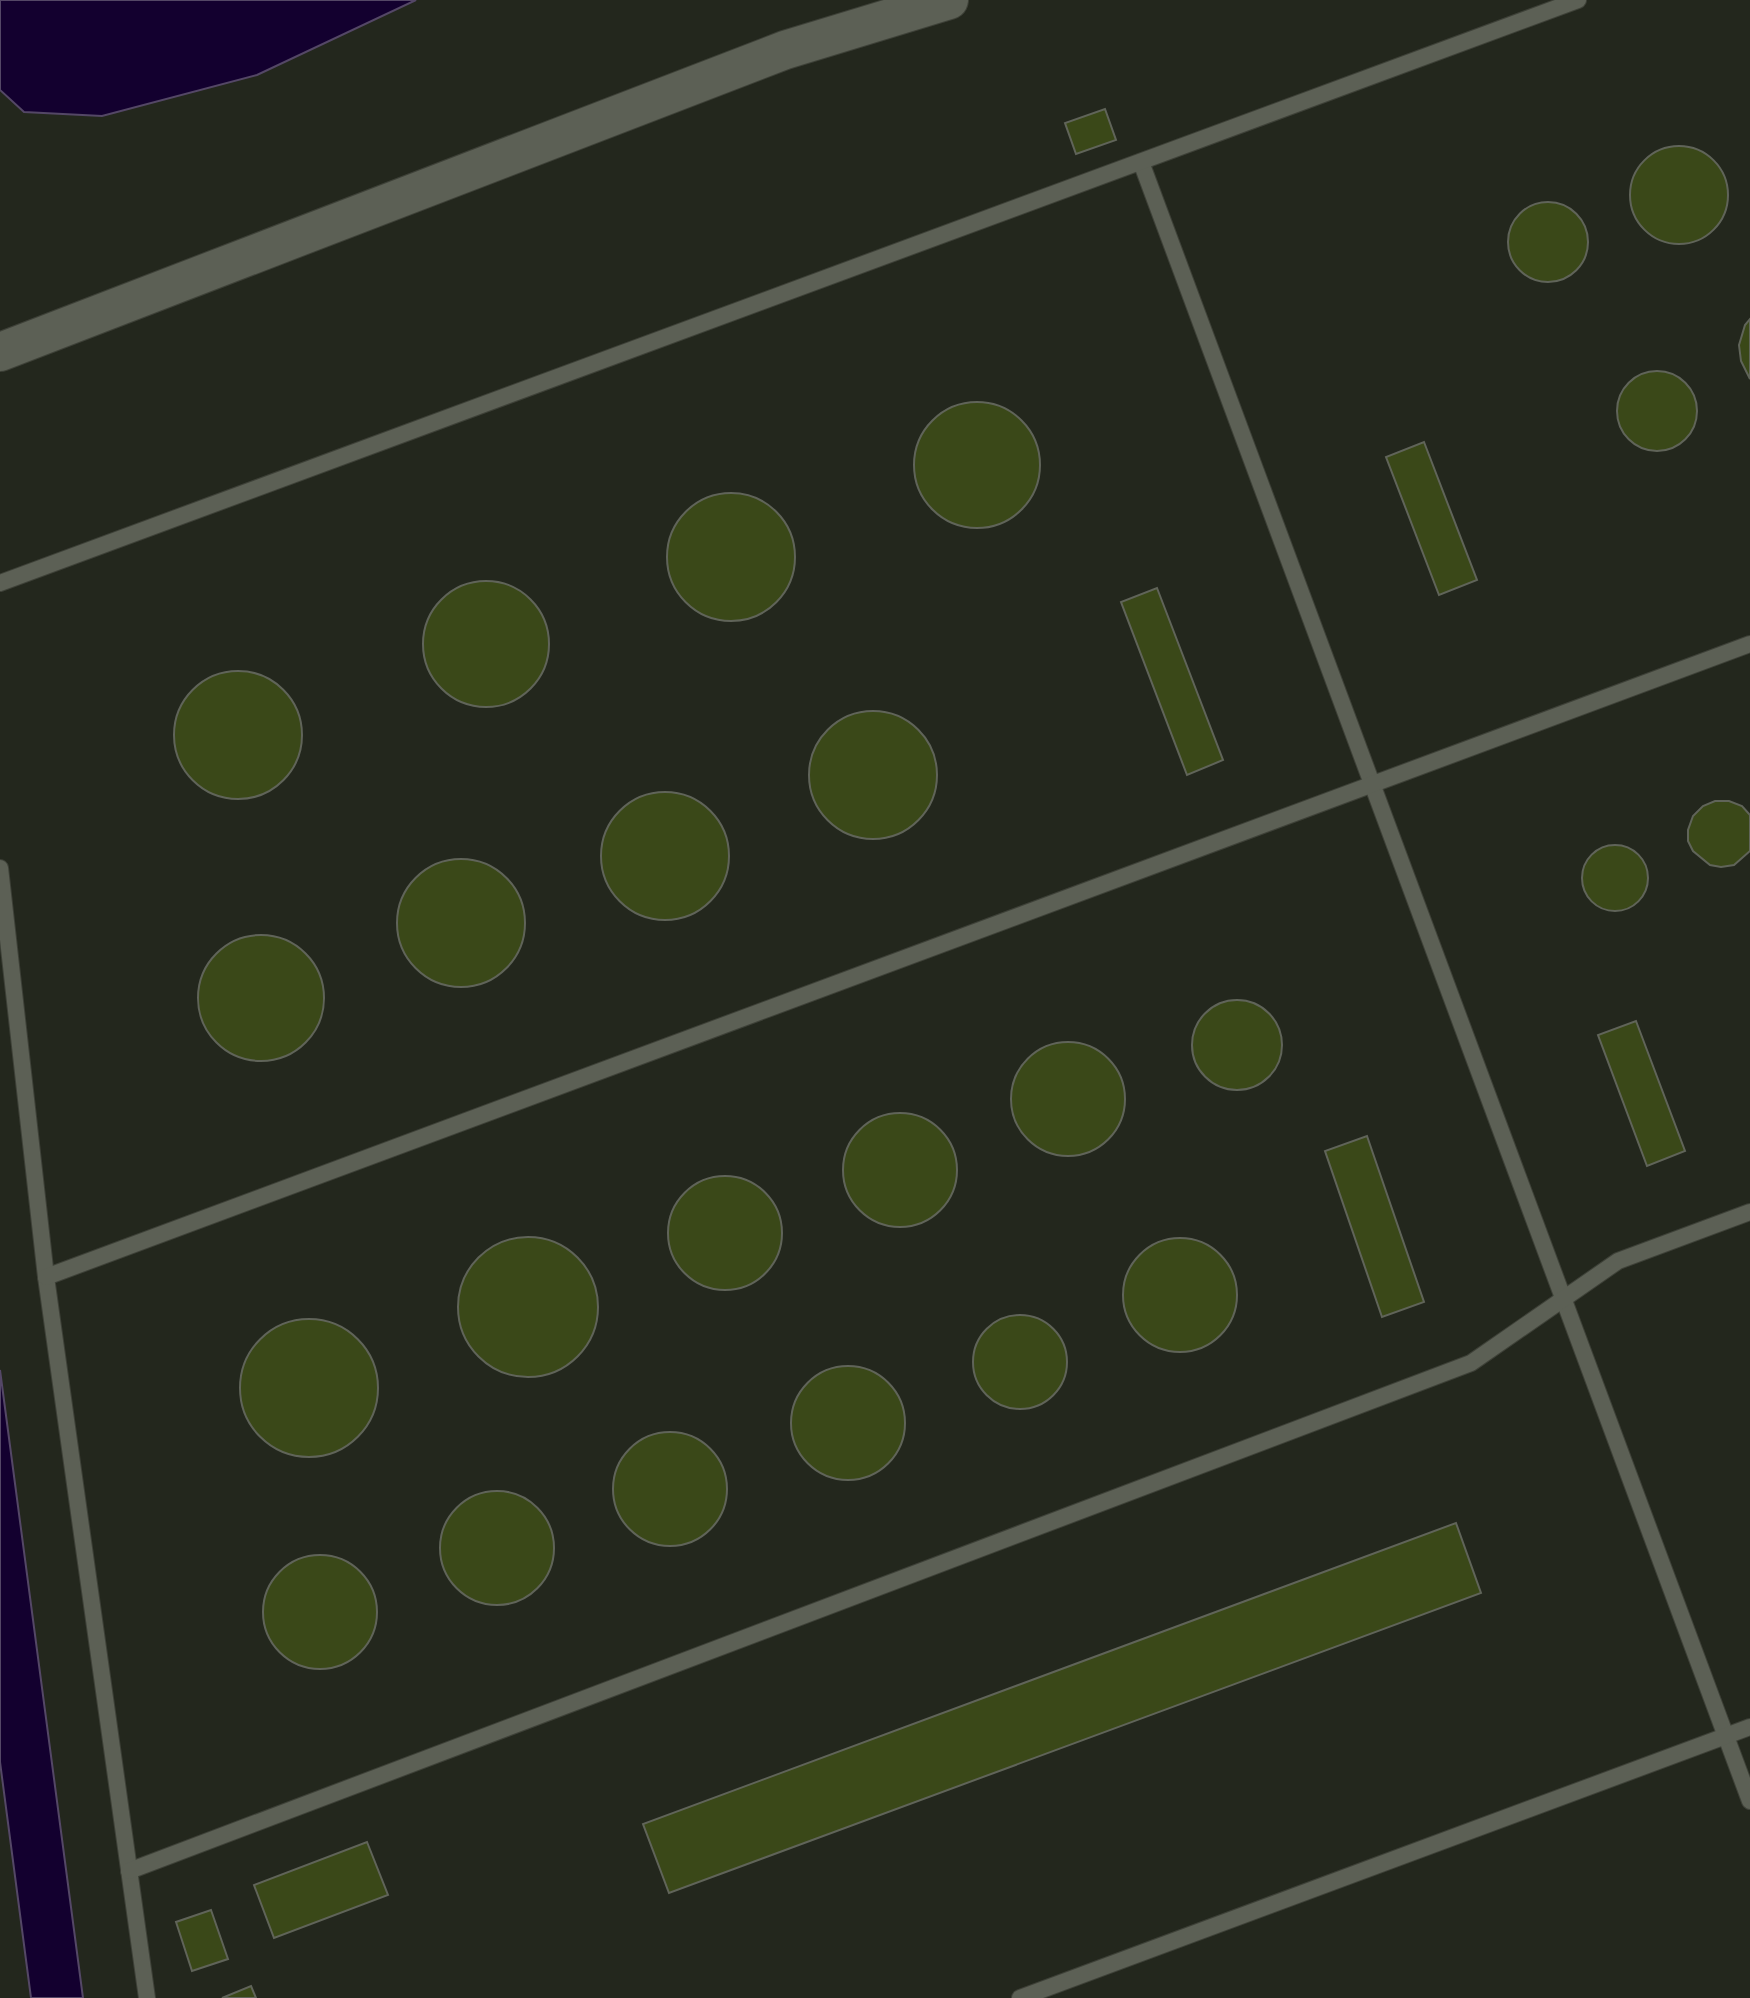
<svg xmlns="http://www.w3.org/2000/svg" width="1750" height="1998" font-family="'Sofia Sans Condensed',sans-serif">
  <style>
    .water { fill: #13002f; stroke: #544766; stroke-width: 2 }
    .building { fill: #3a4818; stroke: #606459; stroke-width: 2 }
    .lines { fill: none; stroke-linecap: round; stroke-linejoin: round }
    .service-casing { stroke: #3e4138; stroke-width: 18 }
    .tertiary-casing { stroke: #3e4138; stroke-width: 40 }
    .service { stroke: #5c6055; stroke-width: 16 }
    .tertiary { stroke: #5c6055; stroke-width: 38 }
  </style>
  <rect width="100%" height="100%" fill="#23271d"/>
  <g class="water">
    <polygon points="0,0 416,0 257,75 102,116 24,112 0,90"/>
    <polygon points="0,1370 83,1998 31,1998 0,1762"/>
  </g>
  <g class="building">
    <polygon points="1105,109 1116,140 1076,154 1065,123"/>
    <circle cx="1679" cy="195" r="49"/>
    <circle cx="1548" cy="242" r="40"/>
    <polygon points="1750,319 1750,379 1741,361 1739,345 1745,325"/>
    <circle cx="1657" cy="411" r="40"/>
    <circle cx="977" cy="465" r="63"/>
    <polygon points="1424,442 1477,580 1439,595 1386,457"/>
    <circle cx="731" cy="557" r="64"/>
    <circle cx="486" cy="644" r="63"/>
    <polygon points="1157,588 1223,760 1187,775 1121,602"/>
    <circle cx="238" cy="735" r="64"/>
    <circle cx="873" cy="775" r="64"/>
    <circle cx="665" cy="856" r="64"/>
    <polygon points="1715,801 1729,801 1742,806 1750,815 1750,851 1734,865 1721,867 1710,865 1693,851 1688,841 1688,830 1693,816 1703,806"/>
    <circle cx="1615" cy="878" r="33"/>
    <circle cx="461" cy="923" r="64"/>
    <circle cx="261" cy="998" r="63"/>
    <circle cx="1237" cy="1045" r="45"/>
    <polygon points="1636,1021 1685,1151 1647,1166 1598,1035"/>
    <circle cx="1068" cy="1099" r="57"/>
    <circle cx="900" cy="1170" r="57"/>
    <polygon points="1367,1136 1424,1302 1382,1317 1325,1151"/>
    <circle cx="725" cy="1233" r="57"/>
    <circle cx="528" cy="1307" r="70"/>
    <circle cx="1180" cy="1295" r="57"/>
    <circle cx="1020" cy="1362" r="47"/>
    <circle cx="309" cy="1388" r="69"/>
    <circle cx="848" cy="1423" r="57"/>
    <circle cx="670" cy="1489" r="57"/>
    <circle cx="497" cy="1548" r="57"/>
    <polygon points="1456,1523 1481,1593 669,1893 643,1824"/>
    <circle cx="320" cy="1612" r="57"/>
    <polygon points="367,1842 388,1895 274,1938 254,1885"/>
    <polygon points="211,1910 228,1959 192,1971 176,1922"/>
    <polygon points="251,1986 256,1998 222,1998"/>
  </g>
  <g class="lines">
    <defs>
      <g id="service">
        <polyline points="1141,162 1750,1801"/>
        <polyline points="0,583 1578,0"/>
        <polyline points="0,868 46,1277 147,1998"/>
        <polyline points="46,1277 1750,644"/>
        <polyline points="129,1871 1471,1363 1618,1261 1750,1212"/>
        <polyline points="1020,1998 1750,1727"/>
      </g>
      <polyline id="tertiary" points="0,352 785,50 949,0"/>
    </defs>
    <use href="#service" class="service-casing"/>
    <use href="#tertiary" class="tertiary-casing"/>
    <use href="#service" class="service"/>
    <use href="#tertiary" class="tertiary"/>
  </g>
</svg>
